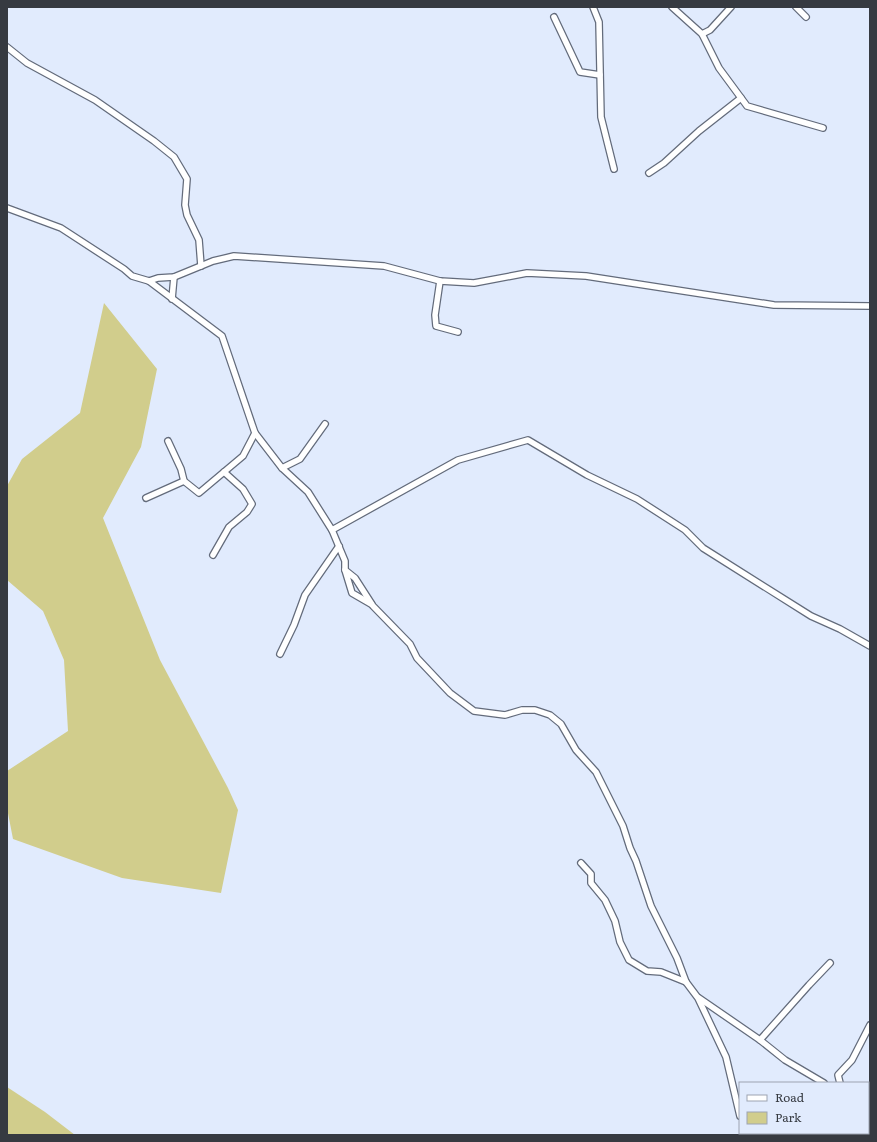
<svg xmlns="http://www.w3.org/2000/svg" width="877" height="1142" font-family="Literata,serif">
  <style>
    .green { fill: #d1cd8c }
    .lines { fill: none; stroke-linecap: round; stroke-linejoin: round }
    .minor-casing { stroke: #636b7b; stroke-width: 8 }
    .minor { stroke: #fff; stroke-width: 5.5 }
  </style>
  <rect width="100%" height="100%" fill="#e1ebfd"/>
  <g class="green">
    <polygon points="104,303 157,369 141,447 103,518 160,660 228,788 238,810 221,893 122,878 13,839 7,808 7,771 68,731 64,660 43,611 7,580 7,486 22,459 80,413"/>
    <polygon points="7,1087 45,1112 75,1135 7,1135"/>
  </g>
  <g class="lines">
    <defs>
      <g id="minor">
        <polyline points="593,7 599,22 601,117 614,169"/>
        <polyline points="672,7 702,34 719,68 747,106 823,128"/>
        <polyline points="796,7 806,17"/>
        <polyline points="554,17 580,72 600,75"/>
        <polyline points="702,34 710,30 731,7"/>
        <polyline points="7,47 27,63 95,100 154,141 174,157 187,179 185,205 187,215 199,240 201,266"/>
        <polyline points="649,173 664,163 699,131 741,98"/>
        <polyline points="7,208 61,228 124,269 132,276 149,281 158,278 174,277 213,261 234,256 384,266 440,281 474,283 527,273 586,276 774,305 870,306"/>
        <polyline points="149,281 222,336 255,433 282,468 308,492 332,530 345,561 345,570 355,578 373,606 410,644 417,658 450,693 474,711 505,715 522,710 535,710 550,715 561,724 576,750 596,772 623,826 630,848 636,861 651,906 677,958 686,982 698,998 726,1057 740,1116"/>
        <polyline points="440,281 435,315 436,326 458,332"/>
        <polyline points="172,299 174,277"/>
        <polyline points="168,441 181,469 184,481 199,493 243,456 255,433"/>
        <polyline points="282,468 300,459 325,424"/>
        <polyline points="146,498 184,481"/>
        <polyline points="332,530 458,460 528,440 587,475 637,499 685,530 703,548 811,616 840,629 870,646"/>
        <polyline points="213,555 229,527 247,512 252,504 243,489 224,472"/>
        <polyline points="345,570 352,593 371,604"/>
        <polyline points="280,654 294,625 305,595 339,546"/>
        <polyline points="581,863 591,874 591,883 605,900 615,921 620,942 629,960 647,971 661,972 686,982"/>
        <polyline points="699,998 760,1040 785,1060 824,1083"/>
        <polyline points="760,1040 809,985 830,963"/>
        <polyline points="840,1083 838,1075 852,1060 870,1025"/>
        <polyline points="868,1118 870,1119"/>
        <polyline points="750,1133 751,1135"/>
        <polyline points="868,1133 870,1131"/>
      </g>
    </defs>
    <use href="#minor" class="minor-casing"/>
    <use href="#minor" class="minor"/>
  </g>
  <rect width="877" height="1142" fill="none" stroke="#363a41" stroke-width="16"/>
  <rect x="739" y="1082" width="130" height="52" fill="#e1ebfd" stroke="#9da4b2"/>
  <rect x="747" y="1095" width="20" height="6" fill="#ffffff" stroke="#9da4b2"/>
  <text x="775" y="1102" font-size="12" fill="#363a41">Road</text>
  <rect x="747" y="1112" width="20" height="12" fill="#d1cd8c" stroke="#9da4b2"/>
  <text x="775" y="1122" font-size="12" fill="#363a41">Park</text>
</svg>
